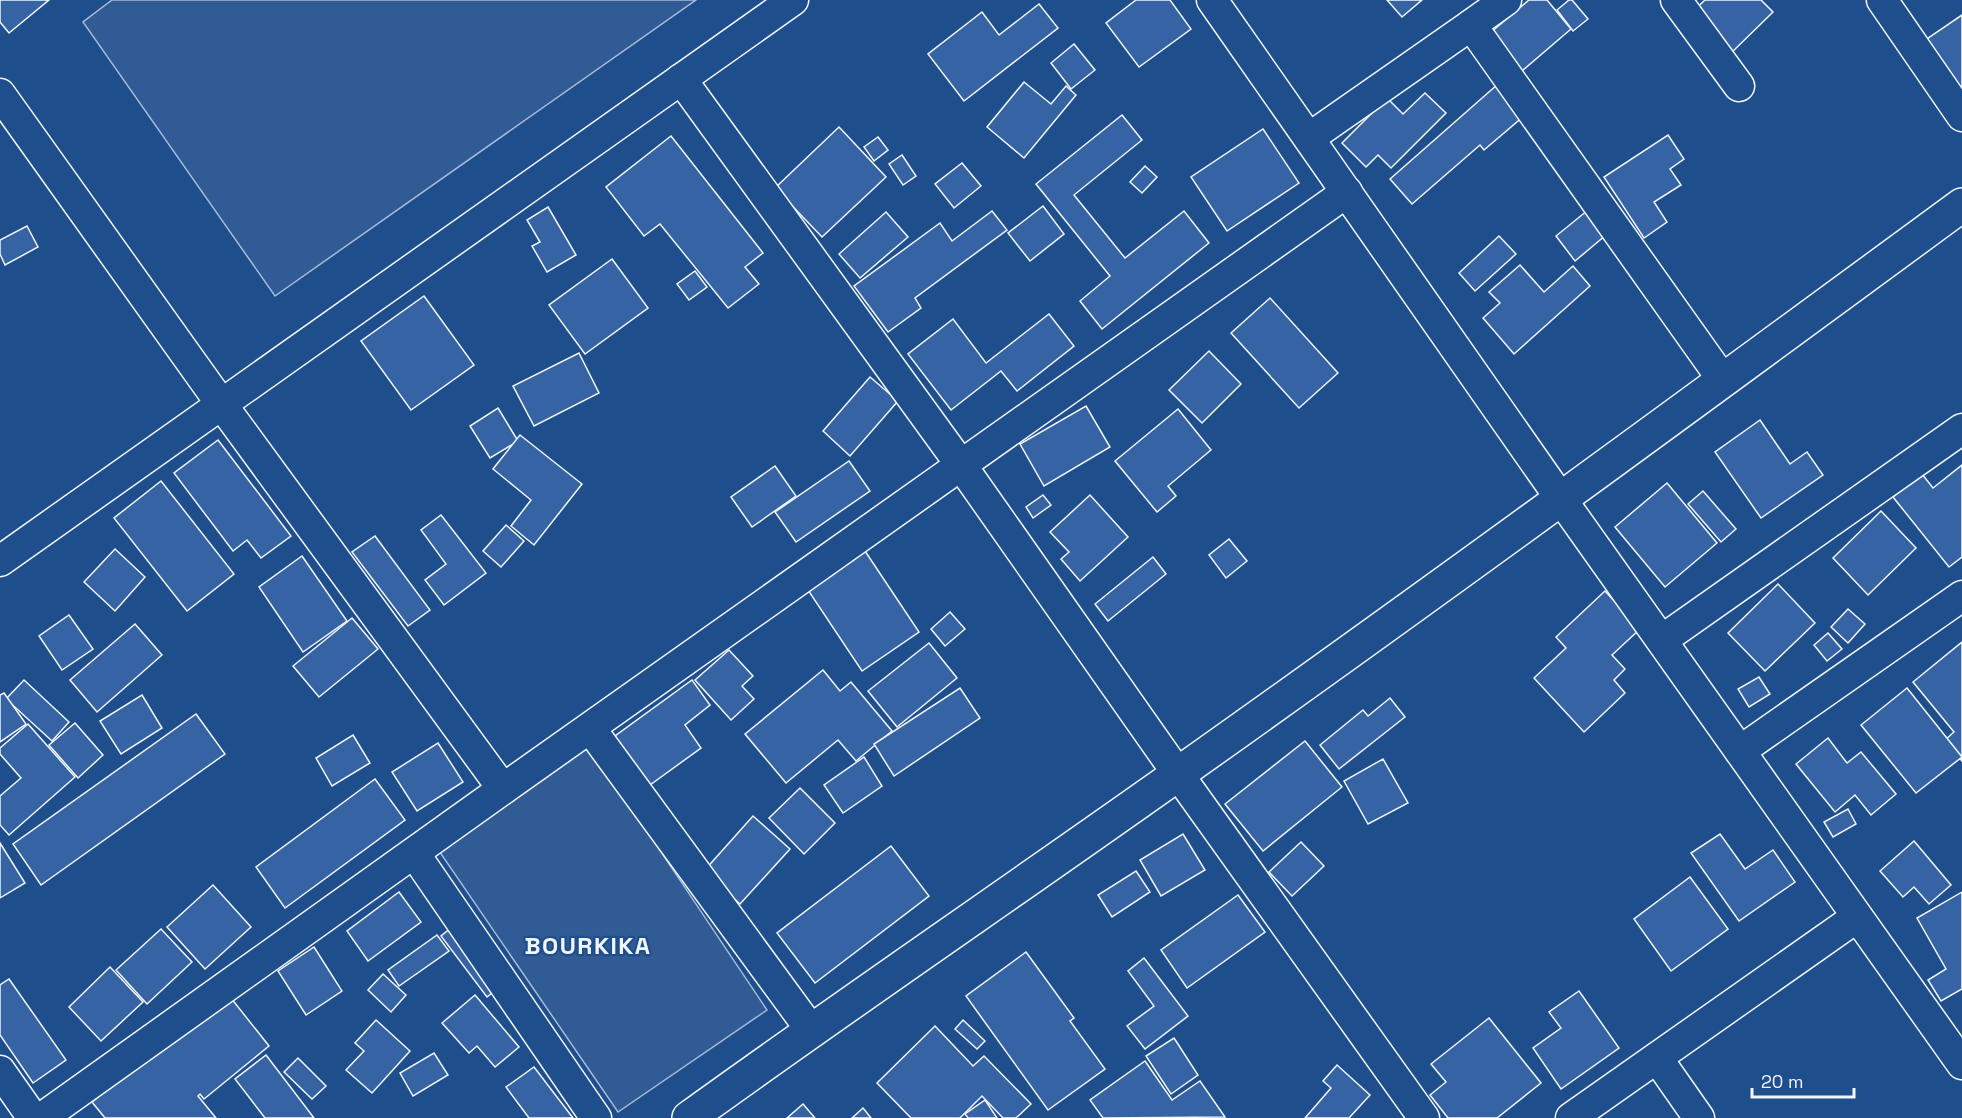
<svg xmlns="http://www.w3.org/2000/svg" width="1962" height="1118" font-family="'Space Grotesk',sans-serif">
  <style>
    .green { fill: #305b95; stroke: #a8bbd7; stroke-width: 1.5 }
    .building { fill: #3563a3; stroke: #f2f6ff; stroke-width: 1.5 }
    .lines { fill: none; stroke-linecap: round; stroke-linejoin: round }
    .street-casing { stroke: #f2f6ff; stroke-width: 33 }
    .primary-casing { stroke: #f2f6ff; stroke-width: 36 }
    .street { stroke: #1f4e8c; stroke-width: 30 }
    .primary { stroke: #1f4e8c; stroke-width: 33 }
    .labels { text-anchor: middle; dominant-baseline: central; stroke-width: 4.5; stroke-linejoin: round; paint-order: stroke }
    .district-label { font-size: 24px; font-weight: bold; letter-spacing: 1.5px; fill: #f2f6ff; stroke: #1f4e8c }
  </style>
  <rect width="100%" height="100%" fill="#1f4e8c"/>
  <g class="green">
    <polygon points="112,0 696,0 275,296 83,22"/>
    <polygon points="586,740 767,1010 618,1112 437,848"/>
  </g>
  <g class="building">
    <polygon points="0,0 49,0 9,33 0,22"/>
    <polygon points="1136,0 1170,0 1191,29 1139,67 1106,23"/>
    <polygon points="1387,0 1422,0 1402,17"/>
    <polygon points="1529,0 1547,0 1571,29 1515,77 1483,39"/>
    <polygon points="1569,0 1572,0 1588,19 1573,31 1557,10"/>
    <polygon points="1705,0 1761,0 1773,12 1726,58 1687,17"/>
    <polygon points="1039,4 1058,28 964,101 928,54 982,12 999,35"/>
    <polygon points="1962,15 1962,89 1955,94 1921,43"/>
    <polygon points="1074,44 1095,70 1071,89 1051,63"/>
    <polygon points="1024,82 1051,104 1066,86 1076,95 1024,158 987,127"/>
    <polygon points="1498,84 1525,115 1484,150 1480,145 1412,204 1390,179"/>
    <polygon points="1425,93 1446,113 1391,168 1378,155 1366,167 1342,143 1387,98 1403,114"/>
    <polygon points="1122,115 1142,140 1074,195 1125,258 1184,211 1209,243 1102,329 1080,301 1110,276 1036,184"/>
    <polygon points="839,127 886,177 822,237 775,188"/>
    <polygon points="1263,129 1299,183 1227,231 1191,177"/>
    <polygon points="1668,135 1684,159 1670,169 1681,185 1654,202 1667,222 1644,238 1604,177"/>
    <polygon points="671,136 763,253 745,267 759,284 728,308 660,224 644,236 606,187"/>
    <polygon points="878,137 888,150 874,161 864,147"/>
    <polygon points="902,155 916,176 903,185 889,164"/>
    <polygon points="962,163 981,186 954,208 935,184"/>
    <polygon points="1145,166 1157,177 1142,193 1130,182"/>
    <polygon points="1043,206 1064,234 1030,261 1008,233"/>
    <polygon points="1593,206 1612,230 1575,261 1556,236"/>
    <polygon points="548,207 576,255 547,272 532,246 540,242 527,220"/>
    <polygon points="992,211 1007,230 915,298 921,308 888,332 854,286 940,223 952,241"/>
    <polygon points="886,212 908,237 860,278 839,254"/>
    <polygon points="27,226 38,247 5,265 0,254 0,240"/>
    <polygon points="1499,236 1516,254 1475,291 1459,273"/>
    <polygon points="612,259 648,308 585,354 549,305"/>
    <polygon points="1520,265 1544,292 1573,266 1590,286 1514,354 1483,318 1500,303 1489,292"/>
    <polygon points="695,271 707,287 689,300 677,284"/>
    <polygon points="424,296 474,365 411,410 361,341"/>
    <polygon points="1270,298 1338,373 1299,408 1231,333"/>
    <polygon points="1049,314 1074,346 1017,391 1001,371 951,410 908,354 953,319 986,363"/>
    <polygon points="1209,351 1241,384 1202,423 1169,390"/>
    <polygon points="579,353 599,393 534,426 513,386"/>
    <polygon points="870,377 898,401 850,456 823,431"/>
    <polygon points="1086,406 1110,447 1044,486 1020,444"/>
    <polygon points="498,408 518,441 490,458 470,426"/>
    <polygon points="1178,409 1211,450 1168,486 1176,496 1157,512 1115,461"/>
    <polygon points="1760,420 1790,464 1807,452 1823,475 1761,518 1715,452"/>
    <polygon points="520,435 582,484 534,545 511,526 531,500 493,469"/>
    <polygon points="218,440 291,536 261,558 247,540 233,551 174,473"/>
    <polygon points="849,461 870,491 796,542 775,512"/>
    <polygon points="1962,465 1962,557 1949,567 1893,497 1922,474 1933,488"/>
    <polygon points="775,466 796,496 752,527 731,497"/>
    <polygon points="161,481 234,574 187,611 114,518"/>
    <polygon points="1667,483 1717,543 1665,587 1615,527"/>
    <polygon points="1703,491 1736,529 1721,542 1688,504"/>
    <polygon points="1043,495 1051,505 1033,518 1026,507"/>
    <polygon points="1090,495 1128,537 1080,581 1061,559 1069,552 1050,532"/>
    <polygon points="1881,511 1916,548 1868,595 1833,558"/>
    <polygon points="441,515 486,573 444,605 425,580 446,564 421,530"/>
    <polygon points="506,525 524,541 501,567 483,551"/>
    <polygon points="375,536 430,610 408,626 352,552"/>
    <polygon points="1229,539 1247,561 1226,578 1209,555"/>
    <polygon points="115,549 145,577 115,611 84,582"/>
    <polygon points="865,551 919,632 862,671 808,590"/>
    <polygon points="302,556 347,621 303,652 259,587"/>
    <polygon points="1153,557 1166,574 1108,621 1095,604"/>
    <polygon points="1778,584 1815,623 1765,671 1728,633"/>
    <polygon points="1605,591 1640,629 1612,655 1625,669 1614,680 1625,693 1584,732 1534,678 1566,648 1556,637"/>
    <polygon points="1848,609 1865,624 1848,643 1831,627"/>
    <polygon points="950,612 965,629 945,646 931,629"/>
    <polygon points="69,615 93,649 62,670 39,636"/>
    <polygon points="352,618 378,649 319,697 293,666"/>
    <polygon points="135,624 162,655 97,712 70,680"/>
    <polygon points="1828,633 1842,649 1827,661 1814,645"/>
    <polygon points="1962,642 1962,761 1945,740 1954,732 1913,682"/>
    <polygon points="929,643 957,678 897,727 868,691"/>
    <polygon points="729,650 753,676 742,686 754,699 731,720 695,680"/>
    <polygon points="823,670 840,691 851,682 892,731 856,761 838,740 786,783 745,734"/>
    <polygon points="1759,677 1770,694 1749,707 1738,689"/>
    <polygon points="24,680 69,722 52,741 6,699"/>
    <polygon points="692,680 710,705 685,725 701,748 650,785 615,736"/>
    <polygon points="960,688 980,718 894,776 874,744"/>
    <polygon points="1907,688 1962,757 1916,793 1861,725"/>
    <polygon points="4,693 26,724 0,742 0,695"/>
    <polygon points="142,695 162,728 121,754 100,721"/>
    <polygon points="1390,698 1405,717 1339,769 1320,745 1363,710 1368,716"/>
    <polygon points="196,714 225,754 41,885 13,844"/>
    <polygon points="75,723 103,755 78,778 49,745"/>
    <polygon points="28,724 75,777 9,835 0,825 0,796 21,778 0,754 0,748"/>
    <polygon points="353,735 370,763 332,786 316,758"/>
    <polygon points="1828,738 1847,763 1861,752 1896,794 1871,815 1855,795 1835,812 1796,764"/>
    <polygon points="1305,741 1342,787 1263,851 1225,804"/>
    <polygon points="438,743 463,782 417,811 392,772"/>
    <polygon points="864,757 882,786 843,813 824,785"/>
    <polygon points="1383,759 1408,803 1368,824 1344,781"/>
    <polygon points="375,779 405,820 285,908 256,867"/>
    <polygon points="800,788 835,823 804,854 769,818"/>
    <polygon points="1848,809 1856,824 1833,837 1824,822"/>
    <polygon points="753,816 790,849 740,904 704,871"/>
    <polygon points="1183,834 1205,870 1161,896 1140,860"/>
    <polygon points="1720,834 1745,869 1773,850 1795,882 1739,921 1691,853"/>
    <polygon points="1914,841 1951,885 1929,904 1914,887 1903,897 1880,871"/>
    <polygon points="1301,842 1324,866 1292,896 1269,872"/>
    <polygon points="0,843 25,883 0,898"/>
    <polygon points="891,846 929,896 815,983 777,933"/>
    <polygon points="1136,871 1150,892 1112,917 1098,895"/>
    <polygon points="1690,877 1728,929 1671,971 1634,919"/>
    <polygon points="213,885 251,927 205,969 167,927"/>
    <polygon points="399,892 421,922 368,961 347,931"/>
    <polygon points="1962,892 1962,989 1941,1001 1928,980 1946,969 1917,918"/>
    <polygon points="1238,895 1265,932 1187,988 1161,950"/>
    <polygon points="461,920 507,981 487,997 441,936"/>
    <polygon points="161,929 192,962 147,1004 116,970"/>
    <polygon points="437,935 449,951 399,986 388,970"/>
    <polygon points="314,947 342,991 306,1015 278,971"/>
    <polygon points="1026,952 1074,1018 1070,1021 1105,1069 1048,1110 966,996"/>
    <polygon points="1144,958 1188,1016 1145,1049 1127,1026 1154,1006 1128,971"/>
    <polygon points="110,967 143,1002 101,1041 69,1007"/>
    <polygon points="383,974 406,995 391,1012 368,990"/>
    <polygon points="9,979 66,1060 33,1083 0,1035 0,985"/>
    <polygon points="1579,991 1619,1048 1561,1089 1533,1048 1561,1028 1549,1012"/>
    <polygon points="227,993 269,1046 204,1099 200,1094 198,1096 216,1118 105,1118 92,1102"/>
    <polygon points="475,995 519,1047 495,1067 477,1046 469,1053 442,1023"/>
    <polygon points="1489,1018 1541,1083 1497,1118 1448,1118 1430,1095 1446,1082 1431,1064"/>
    <polygon points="376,1020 410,1051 372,1093 346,1070 364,1051 355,1043"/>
    <polygon points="963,1020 985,1041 977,1049 955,1029"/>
    <polygon points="935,1026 973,1066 984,1056 1031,1104 1016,1118 1003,1118 982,1096 960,1118 911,1118 877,1083"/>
    <polygon points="1174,1038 1198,1075 1171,1094 1146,1056"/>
    <polygon points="434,1053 448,1075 413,1096 400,1073"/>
    <polygon points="266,1055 314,1118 265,1118 235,1079"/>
    <polygon points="298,1058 326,1086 312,1099 284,1072"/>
    <polygon points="1145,1061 1172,1100 1200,1081 1225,1117 1103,1118 1090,1100"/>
    <polygon points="1337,1065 1370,1095 1349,1118 1305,1118 1331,1088 1323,1081"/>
    <polygon points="534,1067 573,1118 529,1118 506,1087"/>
    <polygon points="985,1100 997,1118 968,1118 965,1114"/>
    <polygon points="803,1104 815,1118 787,1118"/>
    <polygon points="863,1108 871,1118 852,1118"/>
  </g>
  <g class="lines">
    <defs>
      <g id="street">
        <polyline points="1212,0 1561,499 1962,1064"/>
        <polyline points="1676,0 1739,86"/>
        <polyline points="1882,0 1962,116"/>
        <polyline points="1471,25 1506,0"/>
        <polyline points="681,79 961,465 1178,774 1424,1118"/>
        <polyline points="0,94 222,405 503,789"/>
        <polyline points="1309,138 1471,25 1723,380"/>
        <polyline points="0,561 793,0"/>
        <polyline points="1662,640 1962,429"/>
        <polyline points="590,728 811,1030"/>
        <polyline points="1740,751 1962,596"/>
        <polyline points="414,853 596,1118"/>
        <polyline points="1657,1058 1699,1118"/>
        <polyline points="0,1071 33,1118"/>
        <polyline points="42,1118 503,789 1347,192"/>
        <polyline points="1571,1118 1857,917"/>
      </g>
      <path id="primary" d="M689,1118C851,1001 1016,889 1178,774C1442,587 1702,396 1962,205"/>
    </defs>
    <use href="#street" class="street-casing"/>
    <use href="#primary" class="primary-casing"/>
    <use href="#street" class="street"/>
    <use href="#primary" class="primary"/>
  </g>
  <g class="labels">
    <g class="district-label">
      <text x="588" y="945">BOURKIKA</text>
    </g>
  </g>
  <path d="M1752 1088v9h102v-9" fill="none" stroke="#f2f6ff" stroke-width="3"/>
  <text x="1761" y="1088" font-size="18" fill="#f2f6ff" stroke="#1f4e8c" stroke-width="4.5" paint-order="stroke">20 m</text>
</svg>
